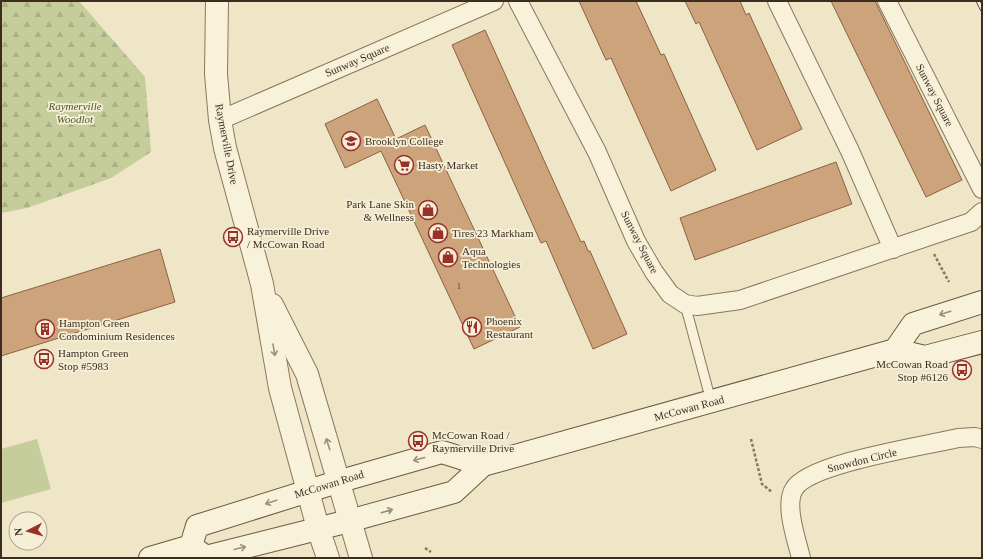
<svg xmlns="http://www.w3.org/2000/svg" width="983" height="559" font-family="Georgia,serif">
  <style>
    .forest { fill: url(#forest-firs) }
    .pitch { fill: #c5ce9a }
    .building { fill: #cda37c; stroke: #8a6241 }
    .lines { fill: none; stroke-linecap: round; stroke-linejoin: round }
    .service-casing { stroke: #8b775c; stroke-width: 11 }
    .minor-casing { stroke: #8b775c; stroke-width: 20 }
    .tertiary-casing { stroke: #8b775c; stroke-width: 24 }
    .secondary-casing { stroke: #6d583f; stroke-width: 24 }
    .path { stroke: #8b775c; stroke-width: 2.5; stroke-dasharray: 3 2; stroke-linecap: butt }
    .service { stroke: #f9f2da; stroke-width: 9 }
    .minor { stroke: #f9f2da; stroke-width: 18 }
    .tertiary { stroke: #f9f2da; stroke-width: 22 }
    .secondary { stroke: #f9f2da; stroke-width: 22 }
    .rail-casing { stroke: #3b2e20; stroke-width: 4.5 }
    .rail { stroke: #f6efd7; stroke-width: 3; stroke-dasharray: 9; stroke-linecap: butt }
    .oneway { stroke: #9a907d }
    .labels { text-anchor: middle; dominant-baseline: central; stroke-width: 3.5; stroke-linejoin: round; paint-order: stroke }
    .number-label { font-size: 9px; fill: #604b37 }
    .street-label { font-size: 11px; fill: #3b2e20; stroke: #f6efd7 }
    .park-label { font-size: 11px; font-style: italic; fill: #485826; stroke: #f6efd7 }
    .poi-label { font-size: 11px; fill: #3b2e20; stroke: #f6efd7; text-anchor: start }
  </style>
  <defs>
    <pattern id="forest-firs" width="22" height="20" patternUnits="userSpaceOnUse"><rect width="22" height="20" fill="#c5ce9a"/><path d="M5 1l3.5 6h-7zM16 11l3.5 6h-7z" fill="#aab184"/></pattern>
  </defs>
  <rect width="100%" height="100%" fill="#efe5c7"/>
  <polygon class="forest" points="1,1 79,1 145,77 151,152 111,178 27,208 1,213"/>
  <polygon class="pitch" points="37,439 51,489 1,503 1,449"/>
  <g class="building">
    <polygon points="579,1 636,1 661,55 664,54 716,170 671,191 611,58 606,60"/>
    <polygon points="685,1 740,1 746,15 749,13 802,129 757,150 699,22 696,24"/>
    <polygon points="831,1 875,1 962,180 926,197"/>
    <polygon points="485,30 581,242 584,241 588,251 590,251 627,334 593,349 546,241 541,243 452,45"/>
    <polygon points="377,99 396,139 425,125 520,327 474,349 381,151 345,168 325,124"/>
    <polygon points="836,162 852,204 695,260 680,218"/>
    <polygon points="160,249 175,302 1,356 1,298"/>
  </g>
  <g class="lines">
    <defs>
      <polyline id="service" points="685,304 711,401"/>
      <g id="minor">
        <polyline points="518,1 597,152 636,241 654,272 670,294 685,304 697,306 740,300 971,222 982,212"/>
        <polyline points="777,1 850,151 893,249"/>
        <polyline points="887,1 982,189"/>
        <polyline points="220,120 494,1"/>
        <path d="M801,558C797,541 784,505 794,489C809,463 925,446 958,438L975,437L982,439"/>
      </g>
      <g id="tertiary">
        <polyline points="217,1 216,74 220,120 225,148 262,284 280,388 318,528 328,558"/>
        <polyline points="272,305 307,374 361,558"/>
      </g>
      <g id="secondary">
        <polyline points="895,350 913,324 982,302"/>
        <polyline points="191,546 206,557 349,521 454,492 483,465 895,350 925,357 982,342"/>
        <polyline points="191,546 197,526 337,482 442,452 483,465"/>
        <polyline points="150,558 191,546"/>
      </g>
    </defs>
    <use href="#service" class="service-casing"/>
    <use href="#minor" class="minor-casing"/>
    <use href="#tertiary" class="tertiary-casing"/>
    <use href="#secondary" class="secondary-casing"/>
    <g class="path">
      <polyline points="934,254 949,282"/>
      <polyline points="751,439 762,484 772,492"/>
      <polyline points="425,548 431,552"/>
    </g>
    <use href="#service" class="service"/>
    <use href="#minor" class="minor"/>
    <use href="#tertiary" class="tertiary"/>
    <use href="#secondary" class="secondary"/>
    <defs>
      <polyline id="rail" points="978,1 982,9"/>
    </defs>
    <use href="#rail" class="rail-casing"/>
    <use href="#rail" class="rail"/>
  </g>
  <defs><path id="oneway-shaft" d="M-6 0H5M1.5-3L5.5 0L1.5 3" fill="none" stroke-width="1.6" stroke-linecap="round" stroke-linejoin="round"/></defs>
  <g class="oneway">
    <use href="#oneway-shaft" transform="translate(945 313) rotate(162)"/>
    <use href="#oneway-shaft" transform="translate(274 350) rotate(80)"/>
    <use href="#oneway-shaft" transform="translate(328 444) rotate(-107)"/>
    <use href="#oneway-shaft" transform="translate(419 459) rotate(165)"/>
    <use href="#oneway-shaft" transform="translate(271 502) rotate(162)"/>
    <use href="#oneway-shaft" transform="translate(387 511) rotate(-16)"/>
    <use href="#oneway-shaft" transform="translate(240 548) rotate(-14)"/>
  </g>
  <defs>
    <symbol id="university-ring" viewBox="-11 -11 22 22"><circle r="9.5" fill="#f6efd7" stroke="#9b302b" stroke-width="1.5"/><path d="M0-5L7-2L0 1L-7-2ZM-4 1L0 2.5L4 1V4Q0 6-4 4Z" fill="#9b302b"/></symbol>
    <symbol id="supermarket-ring" viewBox="-11 -11 22 22"><circle r="9.5" fill="#f6efd7" stroke="#9b302b" stroke-width="1.5"/><path d="M-6-5.5h2.5l.6 2H6L4.5 2H-2.5L-4.4-4H-6ZM-1.5 3.2a1.3 1.3 0 1 0 .1 0ZM3 3.2a1.3 1.3 0 1 0 .1 0Z" fill="#9b302b"/></symbol>
    <symbol id="shop-ring" viewBox="-11 -11 22 22"><circle r="9.5" fill="#f6efd7" stroke="#9b302b" stroke-width="1.5"/><path d="M-5-2.5h2.3a2.7 3.5 0 0 1 5.4 0H5L5.5 6h-11ZM-1.5-2.5h3a1.5 2.3 0 0 0-3 0Z" fill="#9b302b"/></symbol>
    <symbol id="bus-ring" viewBox="-11 -11 22 22"><circle r="9.5" fill="#f6efd7" stroke="#9b302b" stroke-width="1.5"/><path d="M-5-6H5V4H4V6H2V4H-2V6H-4V4H-5ZM-3.5-4V0h7V-4ZM-3.5 1.2v1.5H-2V1.2ZM2 1.2v1.5H3.5V1.2Z" fill="#9b302b"/></symbol>
    <symbol id="restaurant-ring" viewBox="-11 -11 22 22"><circle r="9.5" fill="#f6efd7" stroke="#9b302b" stroke-width="1.5"/><path d="M-5-6h1v4h1v-4h1v4h1v-4h1v5L-1.5 .5V6h-2V.5L-5-1ZM5-6V6H3V1.5H1.5Q1.5-4 5-6Z" fill="#9b302b"/></symbol>
    <symbol id="building-ring" viewBox="-11 -11 22 22"><circle r="9.5" fill="#f6efd7" stroke="#9b302b" stroke-width="1.5"/><path d="M-4-6H4V6H1V3H-1V6H-4ZM-2.5-4.3h1.7v1.8h-1.7ZM.8-4.3h1.7v1.8H.8ZM-2.5-1h1.7V.8h-1.7ZM.8-1h1.7V.8H.8Z" fill="#9b302b"/></symbol>
  </defs>
  <g fill-rule="evenodd">
    <use href="#university-ring" x="340" y="130" width="22" height="22"/>
    <use href="#supermarket-ring" x="393" y="154" width="22" height="22"/>
    <use href="#shop-ring" x="417" y="199" width="22" height="22"/>
    <use href="#shop-ring" x="427" y="222" width="22" height="22"/>
    <use href="#bus-ring" x="222" y="226" width="22" height="22"/>
    <use href="#shop-ring" x="437" y="246" width="22" height="22"/>
    <use href="#restaurant-ring" x="461" y="316" width="22" height="22"/>
    <use href="#building-ring" x="34" y="318" width="22" height="22"/>
    <use href="#bus-ring" x="33" y="348" width="22" height="22"/>
    <use href="#bus-ring" x="951" y="359" width="22" height="22"/>
    <use href="#bus-ring" x="407" y="430" width="22" height="22"/>
  </g>
  <g class="labels">
    <g class="number-label">
      <text x="459" y="286">1</text>
    </g>
    <g class="street-label">
      <text transform="translate(357 60) rotate(-23)">Sunway Square</text>
      <text transform="translate(935 95) rotate(63)">Sunway Square</text>
      <text transform="translate(227 144) rotate(79)">Raymerville Drive</text>
      <text transform="translate(640 242) rotate(63)">Sunway Square</text>
      <text transform="translate(689 408) rotate(-15)">McCowan Road</text>
      <text transform="translate(862 460) rotate(-14)">Snowdon Circle</text>
      <text transform="translate(329 484) rotate(-17)">McCowan Road</text>
    </g>
    <g class="park-label">
      <text x="75" y="106">Raymerville<tspan x="75" dy="13">Woodlot</tspan></text>
    </g>
    <g class="poi-label">
      <text x="365" y="141">Brooklyn College</text>
      <text x="418" y="165">Hasty Market</text>
      <text x="414" y="204" text-anchor="end">Park Lane Skin<tspan x="414" dy="13">&amp; Wellness</tspan></text>
      <text x="247" y="231">Raymerville Drive<tspan x="247" dy="13">/ McCowan Road</tspan></text>
      <text x="452" y="233">Tires 23 Markham</text>
      <text x="462" y="251">Aqua<tspan x="462" dy="13">Technologies</tspan></text>
      <text x="486" y="321">Phoenix<tspan x="486" dy="13">Restaurant</tspan></text>
      <text x="59" y="323">Hampton Green<tspan x="59" dy="13">Condominium Residences</tspan></text>
      <text x="58" y="353">Hampton Green<tspan x="58" dy="13">Stop #5983</tspan></text>
      <text x="948" y="364" text-anchor="end">McCowan Road<tspan x="948" dy="13">Stop #6126</tspan></text>
      <text x="432" y="435">McCowan Road /<tspan x="432" dy="13">Raymerville Drive</tspan></text>
    </g>
  </g>
  <rect width="983" height="559" fill="none" stroke="#3b2e20" stroke-width="4"/>
  <g transform="translate(28 531) rotate(264)"><circle r="19" fill="#f6efd7" stroke="#aba28e"/>
  <path d="M0-3L7 15L0 10L-7 15Z" fill="#9b302b"/>
  <text y="-6" font-size="11" font-weight="bold" text-anchor="middle" fill="#3b2e20">N</text>
  </g>
</svg>
